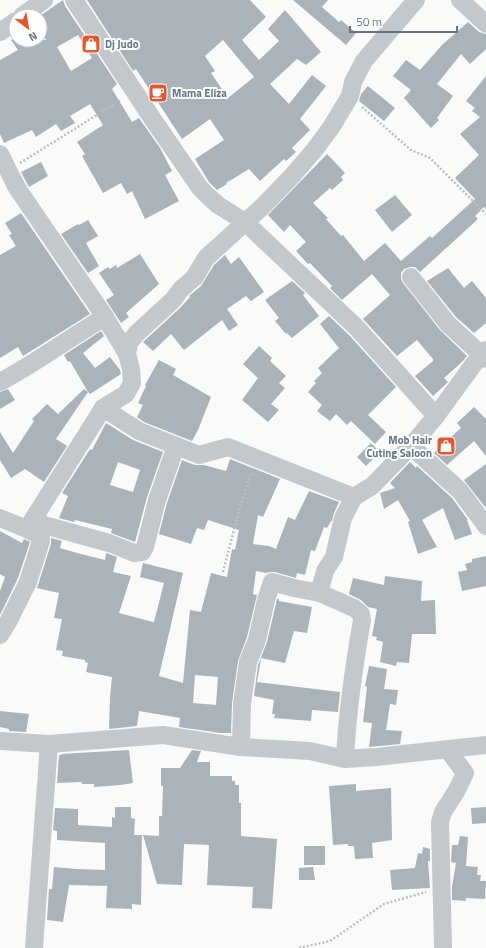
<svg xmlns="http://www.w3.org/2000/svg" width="486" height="948" font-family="'Titillium Web',sans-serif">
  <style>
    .building { fill: #aab3b9; fill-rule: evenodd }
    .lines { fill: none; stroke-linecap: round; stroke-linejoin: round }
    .path { stroke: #bbbfc2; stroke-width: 2.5; stroke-dasharray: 2 2; stroke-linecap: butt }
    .minor { stroke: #c3c8cc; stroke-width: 18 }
    .labels { text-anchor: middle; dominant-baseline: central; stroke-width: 4; stroke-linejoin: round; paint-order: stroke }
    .poi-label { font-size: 11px; font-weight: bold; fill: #657683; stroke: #fff; text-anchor: start }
  </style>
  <rect width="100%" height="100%" fill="#fafaf8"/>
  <g class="building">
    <path d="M63,0L65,6L117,84L112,89L132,122L139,118L160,148L172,171L165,175L179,201L145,219L132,191L127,194L121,183L103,193L82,156L85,154L77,142L103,125L90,104L70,116L75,123L61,131L56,124L36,137L32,130L4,143L0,134V60L18,50L11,40H46L40,29V16ZM78,35L92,58L71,71L57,47Z"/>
    <path d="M87,0H250L266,17L242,40L259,60L279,41L268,29L285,10L321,52L306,65L297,59L270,84L289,104L312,75L326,86L300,119L310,130L292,148L296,152L286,161L284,159L260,181L249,169L226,183L227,184L217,190L209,182L195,159L224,140L210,119L182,139L136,69L133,71ZM223,40L254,77L228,98L211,73L215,71L205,56Z"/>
    <polygon points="293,0 328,0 322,7 339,22 341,20 356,33 346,45"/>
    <polygon points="468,22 479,32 486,34 486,49 470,64 461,54 437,84 453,96 437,118 439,120 431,128 404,98 411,90 393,76 406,60 420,70 442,45"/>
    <polygon points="486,76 486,210 484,207 475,216 478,219 420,272 415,267 410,267 404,269 401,273 401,279 403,283 440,330 467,356 463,361 444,378 448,382 446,384 433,396 415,376 433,361 433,359 417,340 397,356 363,319 390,295 372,274 342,300 330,288 332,286 310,263 308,264 296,251 306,242 290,225 284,232 268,215 327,154 345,173 341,177 343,180 332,190 330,188 313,203 328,218 326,219 341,236 343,235 364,261 385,243 401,261 430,236 432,238 475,199 455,178 479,155 460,134 480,117 472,111 475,108 466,101"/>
    <polygon points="368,86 395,108 384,121 359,101 361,94"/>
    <polygon points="41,162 48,176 29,187 21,172"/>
    <polygon points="395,195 412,215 392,232 375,210"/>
    <polygon points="21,213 90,314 23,356 18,347 0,358 0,255 16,246 9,235 12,234 5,223"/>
    <polygon points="88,220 98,236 86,243 99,266 88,273 61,234 78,224 79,225"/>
    <polygon points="140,254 159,284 126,313 129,317 121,323 106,300 114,295 99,273 108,267 110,269 116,265 117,268"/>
    <polygon points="225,255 231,264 239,257 264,292 251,301 246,296 227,309 238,325 229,331 222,320 184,350 171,334 153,351 143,342 180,308 190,297 189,296 201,286 214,265"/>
    <polygon points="448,268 464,288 472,281 486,298 486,323 474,333 456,317 427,281"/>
    <polygon points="292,281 305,293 303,295 319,316 292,338 287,333 286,334 275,321 279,318 265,300"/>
    <polygon points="329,316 349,335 396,387 368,415 386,432 375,444 351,421 347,425 336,414 330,421 317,411 322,405 308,392 316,383 314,381 322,373 318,368 339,348 320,324"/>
    <polygon points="101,331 104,336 83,353 95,368 110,357 120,370 121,374 90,394 88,392 56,439 67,446 44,482 25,469 11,478 0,460 0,432 13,453 34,421 32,419 47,404 58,414 84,389 88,392 70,361 68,362 64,355"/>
    <polygon points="259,346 272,358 270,361 286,376 279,383 285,388 271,404 279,410 268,422 242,400 258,378 243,364"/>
    <polygon points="159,360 176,369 173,375 211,397 198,430 192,441 144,422 137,417 143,405 138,403 146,386 145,385"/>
    <polygon points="8,389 15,400 0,409 0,392"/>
    <polygon points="474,407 486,419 486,456 474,441 447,465 434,453 461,428 457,423"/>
    <path d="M106,423L133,440L163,452L147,497L135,542L111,533L112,529L75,520L74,522L59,518L68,496L62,493L90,449L92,450ZM118,462L140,470L133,492L110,485Z"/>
    <polygon points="371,443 380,452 366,466 357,457"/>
    <path d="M230,459L280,479L263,517L258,515L253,544L269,546L276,549L288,517L295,520L309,491L339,502L334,513L332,521H331L327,528L324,527L315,551L311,550L305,575L297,573L296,578L275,572H270L266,573L256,571L253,594L257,595L247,637L238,661L232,703L231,733H220L179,727L180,718L139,711L137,726L109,729L110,697L112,677L86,672L88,663L85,662V660L62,656L63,651L56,650L62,619L54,618L59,593L37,588L51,544V538L62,541L60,548L77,553L105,560L106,553L117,557L113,572L131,576L119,613L153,622H154L164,583L140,577L143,563L183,573L159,676L183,683L190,610L201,612L211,573L227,577L232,549L235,550L239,530L208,520L204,530L197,528L191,544L159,534L167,503L182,460L195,465H204L226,471ZM195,675L218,677L216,705L193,703Z"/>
    <polygon points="410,462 416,468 417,466 452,498 468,520 467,520 472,534 455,540 443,508 422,520 437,547 418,554 408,522 410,521 398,500 384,509 380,493 395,488 390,483"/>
    <polygon points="486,464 486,507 485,507 464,480"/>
    <polygon points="0,531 22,543 24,539 30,542 18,578 0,615 0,591 5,577 0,574"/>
    <polygon points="486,556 486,586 462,591 458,572 467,570 465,564 472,562 472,559"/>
    <polygon points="385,576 422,581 421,601 435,600 436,634 412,634 409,663 397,662 396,666 380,662 383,642 376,640 377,637 372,636 377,609 368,607 361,600 349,594 353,578 384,585"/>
    <polygon points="277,599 279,599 279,601 312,607 307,633 294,631 285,663 261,658 257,682 340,692 338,712 312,710 311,721 274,718 275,714 272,714 274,700 254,696 258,665 267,642"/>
    <polygon points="369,666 387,669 384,689 398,690 396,705 390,704 386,730 402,731 400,744 369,747 372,723 363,722 367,687 365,686"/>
    <polygon points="0,711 29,714 26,732 9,731 9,729 0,727"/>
    <polygon points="129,750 133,783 121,785 94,787 94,784 82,784 82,782 57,783 59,755 62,755 61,754"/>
    <polygon points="192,750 201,751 197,762 210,762 210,776 232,776 232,781 235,781 235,785 239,785 239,803 241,803 241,836 277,839 272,909 252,908 253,887 207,885 209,845 184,844 182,885 157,884 143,835 159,836 159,816 162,816 163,786 161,786 161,768 180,768"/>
    <polygon points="356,784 356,791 391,788 392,840 372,843 373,858 355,859 354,846 348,846 348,844 333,845 329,786"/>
    <polygon points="115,807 131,807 131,818 135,819 134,835 142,835 141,905 132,904 132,909 106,908 107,886 69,885 63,922 47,920 49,889 52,889 54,867 77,869 105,870 105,843 57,840 57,831 53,830 55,808 78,809 78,825 112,827 112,817 115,818"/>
    <polygon points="486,807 486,823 472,824 471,808"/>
    <polygon points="460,836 468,837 466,866 478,867 477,875 481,875 480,881 486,881 485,899 466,898 466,901 452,900 452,887 456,863 451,862 452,845 458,845"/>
    <rect x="304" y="846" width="21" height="19"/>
    <polygon points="423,847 430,849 430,861 428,861 430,888 392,890 390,870 415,868 418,853 422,854"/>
    <polygon points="313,867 315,880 299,880 299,868"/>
  </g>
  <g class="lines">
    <g class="path">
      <polyline points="362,107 411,150 430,158 486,214"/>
      <polyline points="20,163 121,100"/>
      <polyline points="223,572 241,503 251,473"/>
      <polyline points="299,948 330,941 384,904 426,892"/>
    </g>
    <g class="minor">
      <polyline points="74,0 152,118 200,188 209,197 218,205 245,222 357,328 436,416"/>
      <polyline points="460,0 486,24"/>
      <polyline points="22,16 44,0"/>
      <polyline points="0,32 16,21"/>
      <polyline points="0,154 17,188 105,317 127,354"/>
      <polyline points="411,277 448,324 486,359"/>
      <path d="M0,382C36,363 69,338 105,317"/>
      <polyline points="103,408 139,431 199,455 228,447 354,497"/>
      <polyline points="411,446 460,491 486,526"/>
      <polyline points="0,518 27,529 40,536 41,541 28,582 8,622 0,635"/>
      <polyline points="33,522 109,543 134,553 142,552 145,547 157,500 176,446"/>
      <polyline points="27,529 103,408 126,394 132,383 131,369 127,354 129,343 136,334 173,300 181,289 194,278 206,258 263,206 292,176 316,148 332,126 350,96 353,82 364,61 416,0"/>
      <path d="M320,593L354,608L361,614L362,620C354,666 347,712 345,759"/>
      <polyline points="0,741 49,744 163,735 241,747 310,751 345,759 376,757 486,745"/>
      <polyline points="241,747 242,704 248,662 257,640 266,600 272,582 294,588 320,593 321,586 325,571 334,557 343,518 354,497 372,486 411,446 436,416 481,354 486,350"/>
      <polyline points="34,948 49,744"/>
      <polyline points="443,948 440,822 443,812 457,790 465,773 448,750"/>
    </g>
  </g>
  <defs>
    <symbol id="shop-square" viewBox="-11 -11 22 22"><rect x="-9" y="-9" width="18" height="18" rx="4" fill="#e4572e" stroke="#fff"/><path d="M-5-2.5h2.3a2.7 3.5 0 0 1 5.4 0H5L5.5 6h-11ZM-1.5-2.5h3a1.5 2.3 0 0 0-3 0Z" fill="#fff"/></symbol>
    <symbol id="cafe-square" viewBox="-11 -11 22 22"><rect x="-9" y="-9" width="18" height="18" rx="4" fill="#e4572e" stroke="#fff"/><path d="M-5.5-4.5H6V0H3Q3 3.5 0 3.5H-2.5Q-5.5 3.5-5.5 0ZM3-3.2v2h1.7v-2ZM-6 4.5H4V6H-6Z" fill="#fff"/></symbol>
  </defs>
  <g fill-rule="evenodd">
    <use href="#shop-square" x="80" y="33" width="22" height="22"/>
    <use href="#cafe-square" x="147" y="82" width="22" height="22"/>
    <use href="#shop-square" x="435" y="435" width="22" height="22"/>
  </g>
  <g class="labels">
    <g class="poi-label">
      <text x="105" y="44">Dj Judo</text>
      <text x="172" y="93">Mama Eliza</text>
      <text x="432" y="440" text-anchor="end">Mob Hair<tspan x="432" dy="13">Cuting Saloon</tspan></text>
    </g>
  </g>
  <g transform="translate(28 28) rotate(149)"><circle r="19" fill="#ffffff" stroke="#c1c8cd"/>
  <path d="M0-3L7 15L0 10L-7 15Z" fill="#e4572e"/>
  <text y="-6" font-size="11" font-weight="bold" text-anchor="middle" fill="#657683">N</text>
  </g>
  <path d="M350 26v6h107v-6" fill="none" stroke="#657683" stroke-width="2"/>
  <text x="356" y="26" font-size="12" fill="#657683" stroke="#ffffff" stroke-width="3" paint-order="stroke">50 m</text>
</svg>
